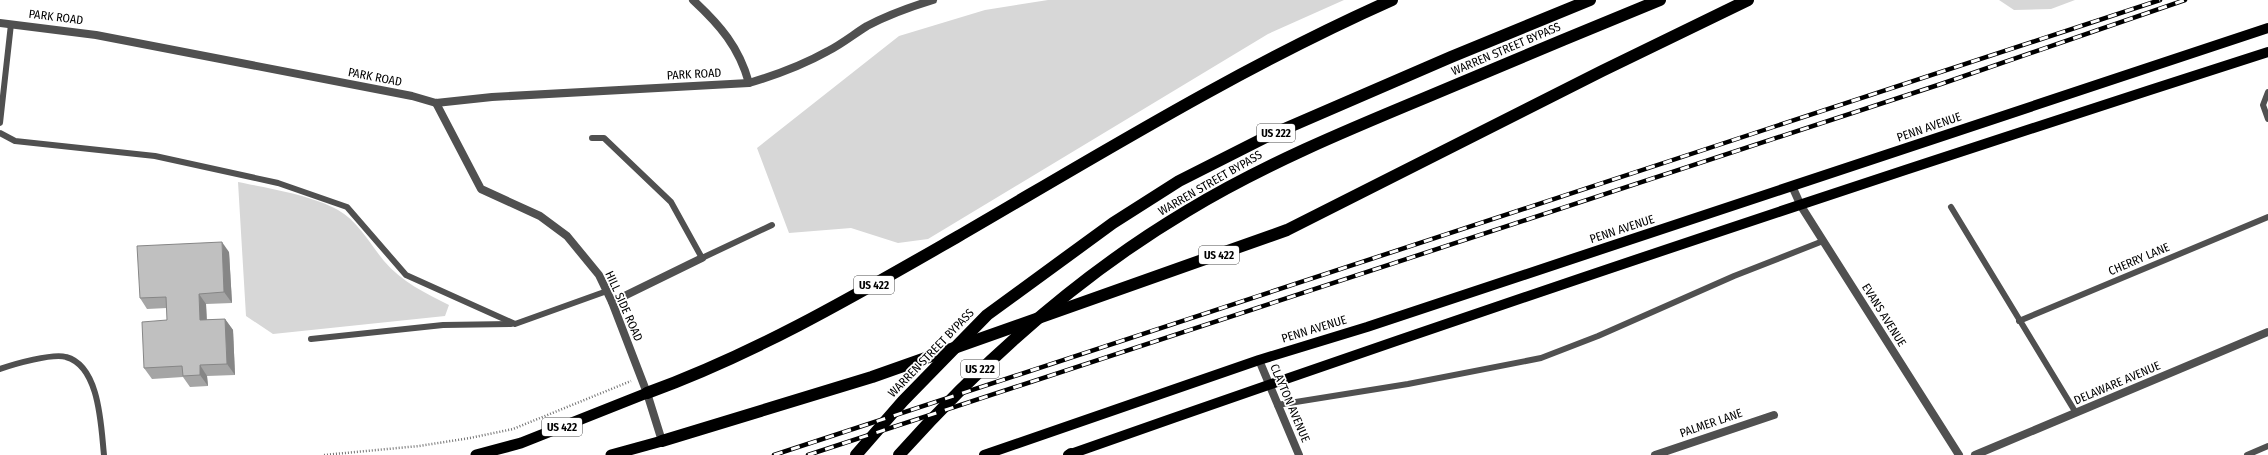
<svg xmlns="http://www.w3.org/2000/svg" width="2268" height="455" font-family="'Fira Sans Condensed',sans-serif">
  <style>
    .green { fill: #d7d7d7 }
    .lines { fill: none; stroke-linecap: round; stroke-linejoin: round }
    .path { stroke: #727272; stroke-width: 2.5; stroke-dasharray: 1 2; stroke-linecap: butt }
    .service { stroke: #505050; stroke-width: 6 }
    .minor { stroke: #505050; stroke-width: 8 }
    .tertiary { stroke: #505050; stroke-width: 8 }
    .primary { stroke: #000; stroke-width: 10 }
    .trunk { stroke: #000; stroke-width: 11 }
    .motorway { stroke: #000; stroke-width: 12 }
    .rail-casing { stroke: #000; stroke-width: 4.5 }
    .rail { stroke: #fff; stroke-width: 3; stroke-dasharray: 9; stroke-linecap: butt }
    .wall { fill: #a5a5a5 }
    .shaded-wall { fill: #868686 }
    .building { fill: #c0c0c0; stroke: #868686 }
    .labels { text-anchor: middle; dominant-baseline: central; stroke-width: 3.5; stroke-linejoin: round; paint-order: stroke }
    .shield { fill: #fff; stroke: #4c4c4c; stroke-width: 1 }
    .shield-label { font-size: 11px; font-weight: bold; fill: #000 }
    .street-label { font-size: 12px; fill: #000; stroke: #fff }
  </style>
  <rect width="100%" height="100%" fill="#fff"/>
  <g class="green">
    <polygon points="1048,0 1344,0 1268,34 928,239 898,243 851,228 789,233 757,148 899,36 985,10"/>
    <polygon points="1999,0 2075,0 2051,9 2014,10"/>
    <path d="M238,182C267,188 312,195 338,210C358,221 370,244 384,261C402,282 425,293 449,305L445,316L273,334L246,316Z"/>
  </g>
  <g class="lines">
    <polyline class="path" points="324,455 419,446 470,438 513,429 631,381"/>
    <g class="service">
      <polyline points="2268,92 2263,105 2268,119"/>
      <polyline points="0,123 11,24"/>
      <polyline points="0,133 15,141 155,156 278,183 347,207 406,275 515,324 607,291"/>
      <polyline points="592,138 604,138 671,202 702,258 772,225"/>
      <polyline points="1951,207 2076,413"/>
      <polyline points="2019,321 2268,217"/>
      <polyline points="311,339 443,325 511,324"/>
      <path d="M0,369C14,364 53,353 66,357C100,366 101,427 104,455"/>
      <polyline points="1277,405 1408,384 1541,358 1598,336 1734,276 1823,241"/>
      <polyline points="2247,455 2268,446"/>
    </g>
    <g class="minor">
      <path d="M693,0C720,25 739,47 749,83"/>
      <path d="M0,23L96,35L412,96L436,103L492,97L749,83C776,75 803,65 828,51C842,44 854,34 867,26C888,15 910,7 933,0"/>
      <polyline points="436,103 481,189 540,216 567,236 599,275 612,302 647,393 662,441"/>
      <polyline points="1792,186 1801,206 1959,455"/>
      <polyline points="612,302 702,258"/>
      <polyline points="1655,455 1774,415"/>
      <polyline points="1975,455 2268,332"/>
    </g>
    <polyline class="tertiary" points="1259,360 1299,455"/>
    <g class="primary">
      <polyline points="984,455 1259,360 1367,327 2268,28"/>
      <path d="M1068,455C1466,315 1866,181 2268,52"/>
    </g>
    <g class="trunk">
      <polyline points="476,455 521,443 647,393"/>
      <polyline points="611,455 662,441"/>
    </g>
    <g class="motorway">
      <path d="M647,393C757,353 856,295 957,237C1100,154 1241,67 1392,0"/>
      <polyline points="662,441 872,377 1287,230 1602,71 1748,0"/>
      <polyline points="856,455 903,401 987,315 1113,223 1179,181 1266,137 1451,57 1590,0"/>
      <path d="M899,455C983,361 1078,276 1187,211C1263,165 1345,131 1427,97C1505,64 1582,32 1660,0"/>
      <polyline points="1070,455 1071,454"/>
    </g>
    <defs>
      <g id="rail">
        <polyline points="774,455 2160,0"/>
        <polyline points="808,455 1941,84 2185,0"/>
      </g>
    </defs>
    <use href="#rail" class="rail-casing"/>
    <use href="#rail" class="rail"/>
  </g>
  <polygon class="wall" points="229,252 232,303 206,304 207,320 225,319 233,330 235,375 207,376 208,386 190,387 183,377 152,379 144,368 167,320 167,308 147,309 140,298"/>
  <g class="shaded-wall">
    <polygon points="222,242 229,252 232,303 224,292"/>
    <polygon points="199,294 206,304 207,331 200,320"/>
    <polygon points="225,319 233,330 235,375 227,364"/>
    <polygon points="200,365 207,376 208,386 200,375"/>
  </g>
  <polygon class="building" points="222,242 224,292 199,294 200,320 225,319 227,364 200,365 200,375 183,376 182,366 144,368 142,322 167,320 166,297 140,298 137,246"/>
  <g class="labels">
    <g class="shield">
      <rect x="1257" y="124" width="38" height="18" rx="3"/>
      <rect x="1199" y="246" width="40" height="18" rx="3"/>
      <rect x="854" y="276" width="40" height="18" rx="3"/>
      <rect x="961" y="360" width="38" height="18" rx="3"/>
      <rect x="542" y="418" width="40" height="18" rx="3"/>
    </g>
    <g class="shield-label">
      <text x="1276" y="133">US 222</text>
      <text x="1219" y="255">US 422</text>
      <text x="874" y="285">US 422</text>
      <text x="980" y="369">US 222</text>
      <text x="562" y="427">US 422</text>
    </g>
    <g class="street-label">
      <text transform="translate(56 17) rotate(7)">PARK ROAD</text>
      <text transform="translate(1506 49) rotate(-23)">WARREN STREET BYPASS</text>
      <text transform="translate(694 74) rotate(-3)">PARK ROAD</text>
      <text transform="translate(375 77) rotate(11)">PARK ROAD</text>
      <text transform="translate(1929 127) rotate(-19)">PENN AVENUE</text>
      <text transform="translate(1210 183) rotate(-30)">WARREN STREET BYPASS</text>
      <text transform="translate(1622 229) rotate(-18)">PENN AVENUE</text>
      <text transform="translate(2139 259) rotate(-23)">CHERRY LANE</text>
      <text transform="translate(624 306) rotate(66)">HILL SIDE ROAD</text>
      <text transform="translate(1884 315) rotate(58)">EVANS AVENUE</text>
      <text transform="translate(1314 329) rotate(-17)">PENN AVENUE</text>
      <text transform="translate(931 353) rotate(-46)">WARREN STREET BYPASS</text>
      <text transform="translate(2117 383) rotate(-23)">DELAWARE AVENUE</text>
      <text transform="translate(1290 403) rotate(67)">CLAYTON AVENUE</text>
      <text transform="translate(1711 423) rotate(-19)">PALMER LANE</text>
    </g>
  </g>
</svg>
